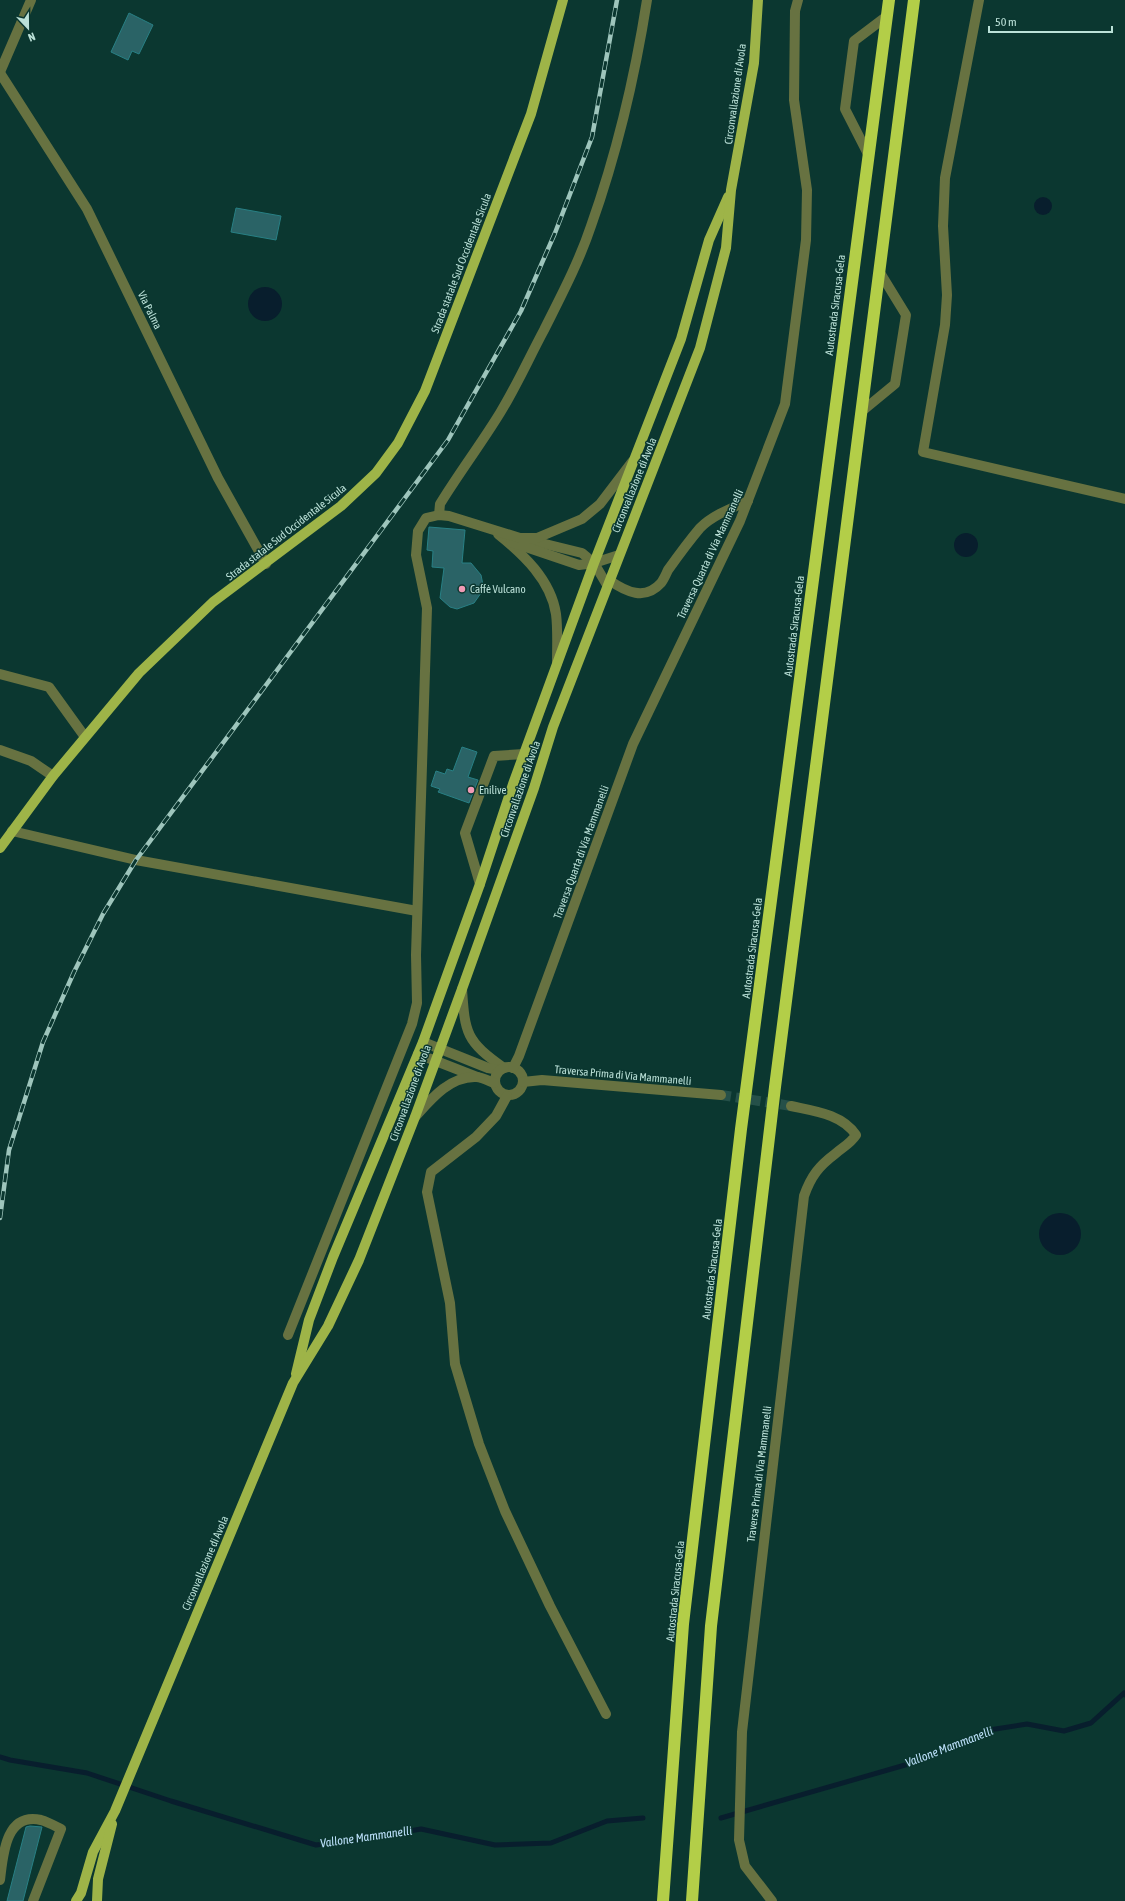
<svg xmlns="http://www.w3.org/2000/svg" width="1125" height="1901" font-family="'Asap Condensed',sans-serif">
  <style>
    .water { fill: #081e2d }
    .lines { fill: none; stroke-linecap: round; stroke-linejoin: round }
    .stream { stroke: #081e2d; stroke-width: 5 }
    .building { fill: #2a6366; stroke: #288085 }
    .minor-tunnel { stroke: #255049; stroke-width: 10; stroke-dasharray: 10 5; stroke-linecap: butt }
    .minor { stroke: #677241; stroke-width: 10 }
    .major { stroke: #9eb448; stroke-width: 10 }
    .highway { stroke: #b3ce48; stroke-width: 12 }
    .rail-casing { stroke: #9ec5bc; stroke-width: 4.5 }
    .rail { stroke: #0b3730; stroke-width: 3; stroke-dasharray: 9; stroke-linecap: butt }
    .poi-dot { fill: #f09ab5; stroke: #0b3730; stroke-width: 1.5 }
    .labels { text-anchor: middle; dominant-baseline: central; stroke-width: 3; stroke-linejoin: round; paint-order: stroke }
    .street-label { font-size: 11px; fill: #bbe1d8; stroke: #0b3730 }
    .poi-label { font-size: 11px; fill: #bbe1d8; stroke: #0b3730; text-anchor: start }
    .water-label { font-size: 12px; font-style: italic; fill: #bee2fc; stroke: #0b3730 }
  </style>
  <rect width="100%" height="100%" fill="#0b3730"/>
  <g class="water">
    <circle cx="1043" cy="206" r="9"/>
    <circle cx="265" cy="304" r="17"/>
    <circle cx="966" cy="545" r="12"/>
    <circle cx="1060" cy="1234" r="21"/>
  </g>
  <g class="lines">
    <g class="stream">
      <polyline points="0,1757 10,1760 87,1773 171,1801 316,1845 369,1838 421,1829 495,1845 551,1843 607,1821 643,1818"/>
      <polyline points="721,1818 919,1761 989,1730 1027,1724 1064,1731 1091,1723 1124,1693 1125,1695"/>
    </g>
  </g>
  <g class="building">
    <polygon points="129,13 153,25 139,54 132,51 128,60 111,52"/>
    <polygon points="236,208 281,216 276,240 231,232"/>
    <polygon points="429,527 465,530 462,563 471,563 481,575 483,585 481,593 474,603 457,609 450,607 440,598 444,568 432,567 433,551 427,550"/>
    <polygon points="462,747 477,752 468,777 478,780 469,803 438,792 440,789 431,786 436,771 445,774 447,769 453,771"/>
    <polygon points="30,1826 42,1827 23,1901 7,1901 26,1827"/>
  </g>
  <g class="lines">
    <polyline class="minor-tunnel" points="721,1095 791,1106"/>
    <g class="minor">
      <polyline points="979,0 945,178 943,226 947,295 945,325 923,452 1125,499"/>
      <polyline points="0,72 31,0"/>
      <polyline points="0,73 87,209 218,478 266,564"/>
      <polyline points="868,154 845,109 854,41 887,16"/>
      <polyline points="861,412 895,384 906,315 879,271"/>
      <path d="M439,515L440,504C459,473 481,444 500,413C516,387 529,358 544,330C561,296 579,262 591,226C617,153 635,76 647,0"/>
      <path d="M498,534C523,554 551,580 556,614C558,630 557,646 557,663"/>
      <polyline points="529,540 582,553 594,563 607,585"/>
      <polyline points="511,542 579,565 594,563 619,555"/>
      <path d="M609,580C626,592 645,601 661,583C664,579 666,574 668,570C678,556 689,541 700,528C713,515 732,508 748,501"/>
      <polyline points="0,674 49,687 85,737"/>
      <polyline points="0,750 31,761 53,776"/>
      <polyline points="12,831 136,860 417,911"/>
      <polyline points="480,884 465,833 494,756 524,754"/>
      <path d="M462,989C465,1034 466,1041 504,1068"/>
      <polyline points="423,1042 488,1068 499,1070"/>
      <polyline points="418,1054 477,1077"/>
      <circle cx="509" cy="1081" r="14"/>
      <polyline points="513,1068 519,1056 633,744 740,521 785,404 806,240 807,190 794,100 795,11 798,0"/>
      <polyline points="523,1082 542,1080 721,1095"/>
      <polyline points="507,1096 496,1116 476,1137 431,1172 427,1192 450,1303 455,1364 479,1444 505,1511 550,1606 606,1714"/>
      <path d="M415,1117C431,1099 450,1076 476,1077C482,1077 489,1081 494,1083"/>
      <polyline points="288,1335 412,1024 417,1003 416,955 427,608 416,555 418,531 426,518 439,515 449,516 520,538 537,538 582,519 600,504 632,462"/>
      <path d="M0,1880C3,1856 5,1812 41,1820C48,1822 55,1826 61,1829L33,1901"/>
      <path d="M772,1901L745,1866L739,1840L742,1732L804,1196C811,1176 819,1166 835,1154C843,1147 850,1144 856,1135C842,1114 814,1111 791,1106"/>
    </g>
    <g class="major">
      <polyline points="0,848 53,776 139,673 213,602 341,506 376,473 398,443 425,391 531,114 563,0"/>
      <polyline points="296,1374 309,1320 333,1257 423,1042 480,884 513,784 594,563 681,339 709,240 728,197"/>
      <polyline points="76,1901 81,1893 93,1852 115,1811 293,1383 328,1326 359,1260 415,1117 462,989 534,788 553,727 700,348 726,248 731,190 754,63 758,0"/>
      <polyline points="97,1901 98,1879 112,1824"/>
    </g>
    <g class="highway">
      <polyline points="663,1901 683,1624 741,1129 889,0"/>
      <polyline points="692,1901 711,1626 775,1087 914,0"/>
    </g>
    <defs>
      <polyline id="rail" points="0,1218 9,1150 43,1042 74,972 103,914 136,860 448,440 521,311 555,233 592,137 617,0"/>
    </defs>
    <use href="#rail" class="rail-casing"/>
    <use href="#rail" class="rail"/>
  </g>
  <g class="poi-dot">
    <circle cx="462" cy="589" r="4"/>
    <circle cx="471" cy="790" r="4"/>
  </g>
  <g class="labels">
    <g class="street-label">
      <text transform="translate(735 94) rotate(-82)">Circonvallazione di Avola</text>
      <text transform="translate(461 263) rotate(-69)">Strada statale Sud Occidentale Sicula</text>
      <text transform="translate(835 305) rotate(-83)">Autostrada Siracusa-Gela</text>
      <text transform="translate(150 310) rotate(64)">Via Palma</text>
      <text transform="translate(634 485) rotate(-68)">Circonvallazione di Avola</text>
      <text transform="translate(286 532) rotate(-38)">Strada statale Sud Occidentale Sicula</text>
      <text transform="translate(710 554) rotate(-65)">Traversa Quarta di Via Mammanelli</text>
      <text transform="translate(794 626) rotate(-83)">Autostrada Siracusa-Gela</text>
      <text transform="translate(520 789) rotate(-71)">Circonvallazione di Avola</text>
      <text transform="translate(581 852) rotate(-70)">Traversa Quarta di Via Mammanelli</text>
      <text transform="translate(752 948) rotate(-83)">Autostrada Siracusa-Gela</text>
      <text transform="translate(623 1075) rotate(5)">Traversa Prima di Via Mammanelli</text>
      <text transform="translate(410 1093) rotate(-70)">Circonvallazione di Avola</text>
      <text transform="translate(712 1269) rotate(-83)">Autostrada Siracusa-Gela</text>
      <text transform="translate(759 1474) rotate(-83)">Traversa Prima di Via Mammanelli</text>
      <text transform="translate(205 1563) rotate(-67)">Circonvallazione di Avola</text>
      <text transform="translate(675 1591) rotate(-84)">Autostrada Siracusa-Gela</text>
    </g>
    <g class="poi-label">
      <text x="470" y="589">Caffè Vulcano</text>
      <text x="479" y="790">Enilive</text>
    </g>
    <g class="water-label">
      <text transform="translate(949 1747) rotate(-21)">Vallone Mammanelli</text>
      <text transform="translate(366 1837) rotate(-8)">Vallone Mammanelli</text>
    </g>
  </g>
  <g transform="translate(28 28) rotate(158)" stroke="#0b3730" stroke-width="3" paint-order="stroke">
  <path d="M0-3L7 15L0 10L-7 15Z" fill="#bbe1d8"/>
  <text y="-6" font-size="11" font-weight="bold" text-anchor="middle" fill="#bbe1d8">N</text>
  </g>
  <path d="M989 26v6h123v-6" fill="none" stroke="#bbe1d8" stroke-width="2"/>
  <text x="995" y="26" font-size="12" fill="#bbe1d8" stroke="#0b3730" stroke-width="3" paint-order="stroke">50 m</text>
</svg>
